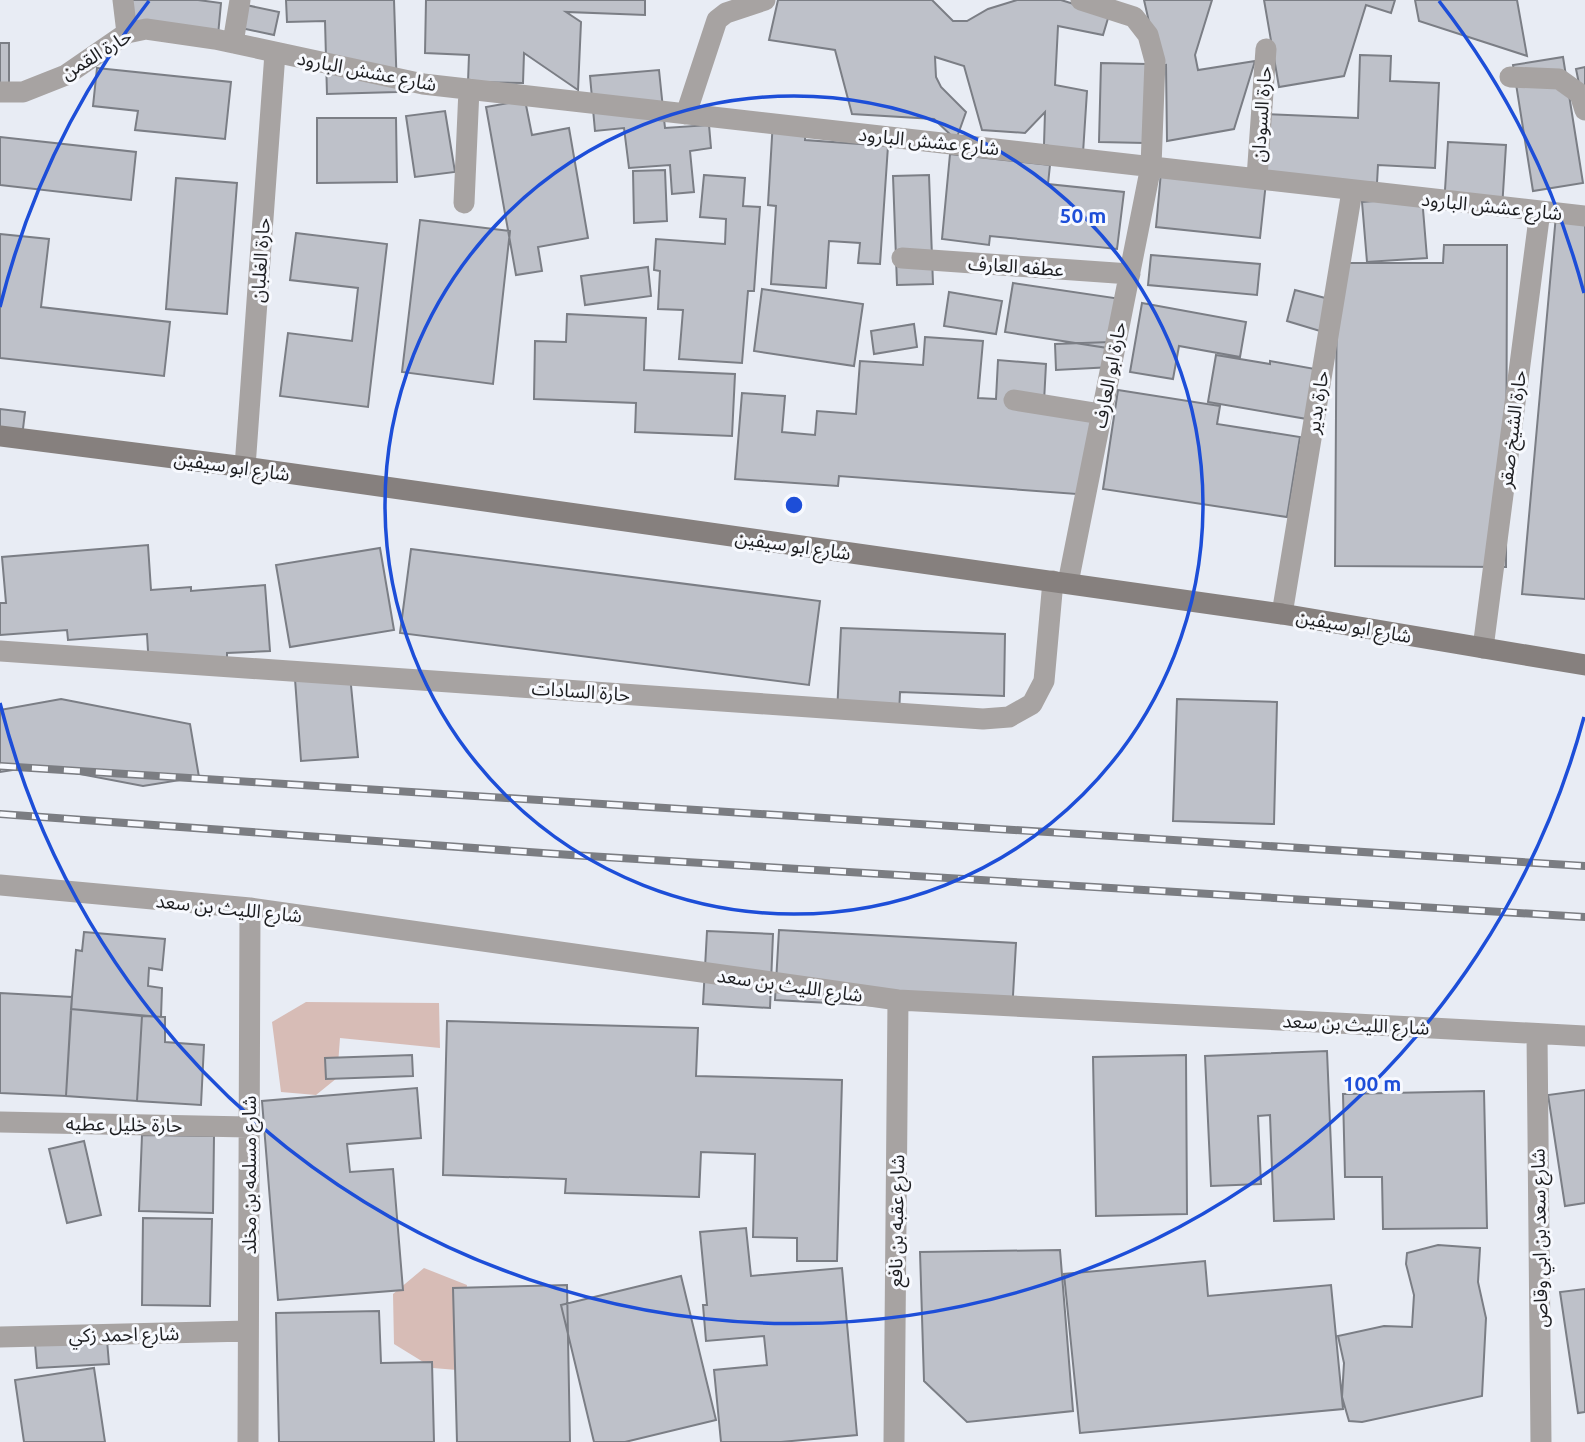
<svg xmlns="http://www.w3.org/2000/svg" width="1585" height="1442" font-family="Ubuntu,'Noto Sans Arabic',sans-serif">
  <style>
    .green { fill: #d7bcb6 }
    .building { fill: #bec1c9; stroke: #7b7e85; stroke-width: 2 }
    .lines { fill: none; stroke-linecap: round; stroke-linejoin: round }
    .street { stroke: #a7a3a2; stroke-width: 21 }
    .secondary { stroke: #86807e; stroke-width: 21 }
    .rail-casing { stroke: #7b7d82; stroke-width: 8 }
    .rail { stroke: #f7f9fe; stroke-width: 5; stroke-dasharray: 16; stroke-linecap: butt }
    .ring { fill: none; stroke: #1d4ed8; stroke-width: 3.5 }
    .labels { text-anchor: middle; stroke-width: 6; stroke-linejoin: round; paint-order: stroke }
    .street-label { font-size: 19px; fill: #1d1e21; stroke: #f7f9fe }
    .centre { fill: #1d4ed8; stroke: #f7f9fe; stroke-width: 3.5 }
    .ring-label { font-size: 21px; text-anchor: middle; font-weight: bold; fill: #1d4ed8; stroke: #f7f9fe; stroke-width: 6; stroke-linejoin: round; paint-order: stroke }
  </style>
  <rect width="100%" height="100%" fill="#e8ecf4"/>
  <path class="green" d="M306 1002 439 1003 440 1048 340 1038 337 1078 316 1095 281 1092 272 1022Z
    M424 1268 467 1285 457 1370 433 1368 394 1344 393 1294Z"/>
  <path class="building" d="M125 0H198L221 3 217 46 121 35Z
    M286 0H394L397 92 327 94 325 21 287 22Z
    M426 0H645V15L566 12 581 22 578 90 524 53 523 83 468 82 469 55 425 53Z
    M778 0H932L953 21H967L988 9 1017 0H1061L1109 15 1103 35 1058 26 1055 85 1087 91 1083 153 1044 145 1045 112 1025 133 982 130 964 66 935 57 936 77 941 87 966 112 956 140 934 119 852 114 835 50 769 40Z
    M1144 0H1212L1195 55 1198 70 1255 61 1234 129 1167 141 1166 65 1159 66Z
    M1264 0H1395L1391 13 1366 5 1344 76 1279 87Z
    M1415 0H1517L1527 56 1419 21Z
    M246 5 279 12 274 35 241 28Z
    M0 43H9V96L0 97Z
    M1360 55 1391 56 1390 81 1439 83 1435 168 1378 165 1377 183 1259 177 1262 114 1358 118Z
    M1563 57 1583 183 1533 191 1513 65Z
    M1101 63 1147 64 1145 143 1099 142Z
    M1585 67V113L1576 69Z
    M97 68 231 82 225 139 135 130 138 111 93 106Z
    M659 70 665 128 709 125 711 148 690 151 694 192 672 194 670 165 629 168 624 128 595 131 590 76Z
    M525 100 532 135 569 128 588 238 538 247 542 271 516 275 486 107Z
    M445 111 455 172 415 177 406 116Z
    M317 118H396L397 182 317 183Z
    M773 120 806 122 805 140 888 146 880 264 858 263 860 243 829 241 826 288 771 284 776 206 768 205Z
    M0 137 136 152 131 200 0 185Z
    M1448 142 1506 145 1502 209 1444 206Z
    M950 154 1050 165 1048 184 1124 192 1117 249 990 236 989 245 942 239Z
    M665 170 667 221 634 223 633 171Z
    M1161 172 1266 182 1260 238 1156 227Z
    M704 175 745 178 743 206 760 207 754 291H748L742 363 679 359 683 310 658 309 660 271 654 270 656 239 725 244 726 219 700 217Z
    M929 175 933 284 897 285 893 176Z
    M176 178 237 183 227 314 166 309Z
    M1422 197 1427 258 1367 262 1362 202Z
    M1556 215 1585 217V599L1522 594Z
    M420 220 510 231 493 384 402 372Z
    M296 233 387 244 368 407 280 396 288 333 352 341 358 288 290 280Z
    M0 234 49 239 41 307 170 322 164 376 0 358Z
    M1444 245H1507L1506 567 1335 566 1337 263H1443Z
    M1151 255 1260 264 1257 295 1148 285Z
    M648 267 651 296 585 305 581 276Z
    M1013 283 1121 299 1114 349 1005 332Z
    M762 289 863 304 854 366 754 351Z
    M1295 290 1329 299 1320 331 1287 321Z
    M949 292 1002 301 996 334 944 326Z
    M1142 303 1246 322 1240 357 1179 346 1173 379 1130 372Z
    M567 314 646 318 644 370 735 374 732 436 635 432 636 403 534 399 535 341 566 342Z
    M914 324 917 347 874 354 871 331Z
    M925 337 983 341 978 398 996 399 998 360 1046 364 1044 402 1097 406 1090 495 839 476 838 486 735 479 742 393 785 396 782 432 815 435 817 411 856 414 860 361 923 365Z
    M1110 342 1112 367 1056 370 1055 344Z
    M1216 355 1270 364V361L1315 369 1307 419 1208 402Z
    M1118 390 1220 406 1217 424 1300 437 1287 517 1103 489Z
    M0 409 25 412 22 437 0 434Z
    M148 545 151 590 191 587V591L265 585 270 651 227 653V662L149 668 147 634 68 640 67 630 0 635V603H6L2 557Z
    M380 548 394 630 290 647 276 565Z
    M411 549 820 601 809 685 400 633Z
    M841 628 1005 634 1004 696 900 692 899 716 837 714Z
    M350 675 358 757 301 761 295 679Z
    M61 699 190 724 199 777 143 786 38 766 0 772V710Z
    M1177 699 1277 702 1274 824 1173 821Z
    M779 930 1016 943 1012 1013 775 1000Z
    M707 931 773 934 770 1008 703 1004Z
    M84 932 165 939 162 970 149 968 148 986 162 988 161 1017 71 1009 76 950 82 951Z
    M0 993 72 997 66 1096 0 1093Z
    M71 1009 142 1016 137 1101 66 1096Z
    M142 1016 165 1017V1042L204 1045 201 1105 137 1101Z
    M447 1021 698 1028 696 1076 842 1080 837 1261H797V1238L753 1237 755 1154 701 1152 699 1197 565 1193 566 1179 443 1175Z
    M1327 1051 1334 1219 1274 1221 1270 1115 1258 1116 1261 1184 1211 1186 1205 1056Z
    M412 1055 413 1076 326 1079 325 1058Z
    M1186 1055 1187 1214 1096 1216 1093 1057Z
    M417 1088 421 1138 347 1144 350 1172 393 1169 403 1290 278 1300 262 1101Z
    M1585 1090V1203L1565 1206 1548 1095Z
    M1484 1091 1487 1228 1383 1229 1382 1177H1345L1343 1094Z
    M142 1135 214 1136 213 1213 139 1211Z
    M84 1141 101 1215 67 1223 49 1149Z
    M143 1218 212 1219 210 1306 142 1305Z
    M746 1228 751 1276 842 1268 857 1435 781 1442H721L714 1370 767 1365 764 1336 706 1341 703 1305H707L700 1232Z
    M1438 1245 1480 1248 1478 1282 1486 1318 1482 1396 1362 1422 1349 1421 1342 1397 1344 1363 1338 1336 1384 1326 1412 1327 1414 1295 1406 1264 1407 1253Z
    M1060 1250 1073 1411 967 1422 924 1381 920 1252Z
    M1205 1261 1208 1296 1331 1285 1343 1409 1080 1433 1064 1274Z
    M681 1276 716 1420 625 1442H594L561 1305Z
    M567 1285 570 1442H457L453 1288Z
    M1585 1289V1412L1578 1413 1560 1292Z
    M379 1311 381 1363 432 1362 434 1442H279L276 1313Z
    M107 1340 109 1364 37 1368 35 1344Z
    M94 1368 105 1442H24L15 1380Z"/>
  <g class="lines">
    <path class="street" d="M123 0 127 33
      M233 43 240 0
      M1510 77 1559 79 1580 94 1585 110
      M0 92H23L66 75 127 33 146 29 215 39 423 84 1585 216
      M686 114 717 20 726 13 765 0
      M1257 178 1266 49
      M464 203 469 89
      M902 258 1130 274
      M1014 400 1101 414
      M245 467 275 53
      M1068 583 1151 166 1155 61 1148 35 1134 17 1081 0
      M1282 614 1352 191
      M1483 648 1540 211
      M0 651 983 719 1009 717 1032 704 1044 681 1053 581
      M0 885 250 908 898 1000 1585 1036
      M1537 1034 1541 1442
      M0 1122 248 1127
      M0 1337 248 1331
      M248 1442 250 908
      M894 1442 898 1000"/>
    <path class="secondary" d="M0 436 245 467 1282 614 1585 665"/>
    <g class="rail-casing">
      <path id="rail" d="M0 766 1585 866
        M0 814 571 855 1585 917"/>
    </g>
    <use href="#rail" class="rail"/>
  </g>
  <g class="ring">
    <circle cx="794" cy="505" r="409"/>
    <path d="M1584 717A818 818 0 0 1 0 703M0 307A818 818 0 0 1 149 1M1439 1A818 818 0 0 1 1584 293"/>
  </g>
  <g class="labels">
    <g class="street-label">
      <text transform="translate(96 54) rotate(-31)" y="7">حارة القمن</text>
      <text transform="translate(367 71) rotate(11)" y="7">شارع عشش البارود</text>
      <text transform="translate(1261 114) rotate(-86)" y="7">حارة السودان</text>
      <text transform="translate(929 141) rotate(6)" y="7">شارع عشش البارود</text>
      <text transform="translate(1492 206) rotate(6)" y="7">شارع عشش البارود</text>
      <text transform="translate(260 260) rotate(-86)" y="7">حارة الغلبان</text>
      <text transform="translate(1016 266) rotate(4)" y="7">عطفه العارف</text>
      <text transform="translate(1109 375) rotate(-79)" y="7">حارة ابو العارف</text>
      <text transform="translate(1317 402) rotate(-81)" y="7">حارة بدير</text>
      <text transform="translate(1512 429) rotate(-83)" y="7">حارة الشيخ صقر</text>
      <text transform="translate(232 466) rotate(8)" y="7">شارع ابو سيفين</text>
      <text transform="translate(793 545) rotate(8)" y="7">شارع ابو سيفين</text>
      <text transform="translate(1354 626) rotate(10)" y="7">شارع ابو سيفين</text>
      <text transform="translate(581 691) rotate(4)" y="7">حارة السادات</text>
      <text transform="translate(229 908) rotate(6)" y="7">شارع الليث بن سعد</text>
      <text transform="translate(790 985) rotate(8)" y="7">شارع الليث بن سعد</text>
      <text transform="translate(1356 1024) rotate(3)" y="7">شارع الليث بن سعد</text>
      <text transform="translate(124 1124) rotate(1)" y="7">حارة خليل عطيه</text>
      <text transform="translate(249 1175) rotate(-90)" y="7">شارع مسلمه بن مخلد</text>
      <text transform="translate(896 1221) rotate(-89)" y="7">شارع عقبه بن نافع</text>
      <text transform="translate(1539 1238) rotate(-91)" y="7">شارع سعد بن ابي وقاص</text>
      <text transform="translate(124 1334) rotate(-1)" y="7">شارع احمد زكي</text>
    </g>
  </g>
  <circle cx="794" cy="505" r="10" class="centre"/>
  <g class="ring-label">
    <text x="1083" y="223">50 m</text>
    <text x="1372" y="1091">100 m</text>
  </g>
</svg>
